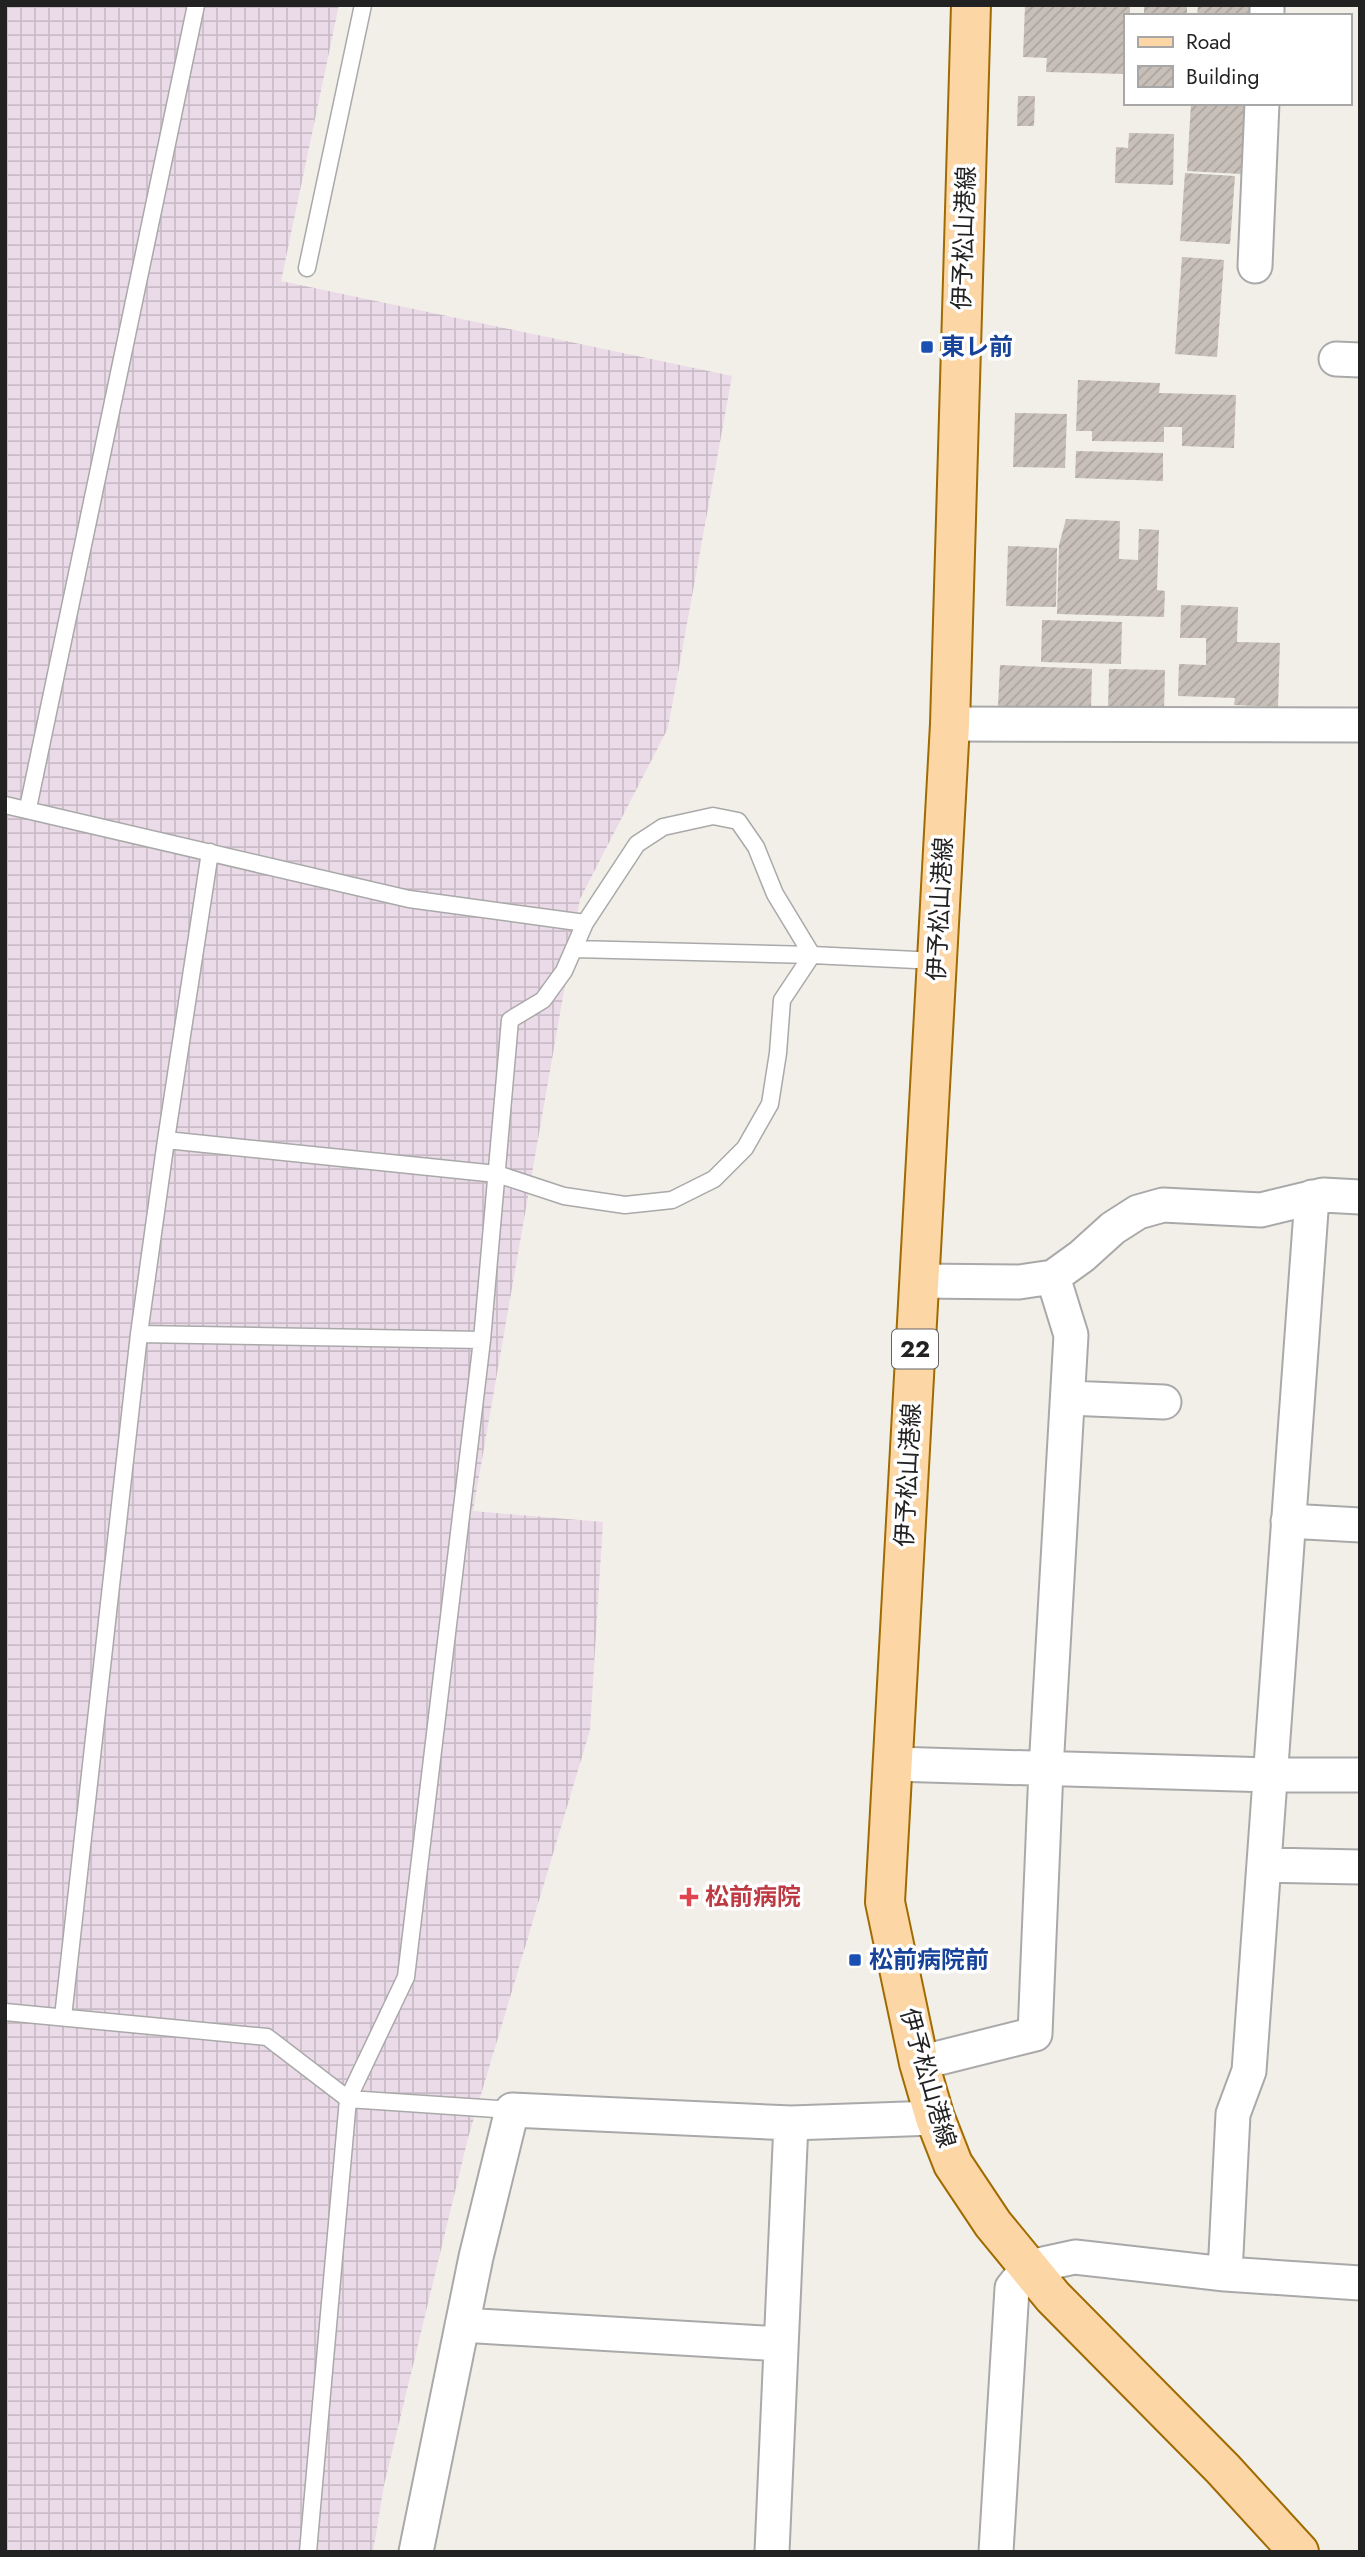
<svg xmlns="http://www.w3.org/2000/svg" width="1365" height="2557" font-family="Jost,'Noto Sans JP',sans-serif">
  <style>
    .industrial { fill: url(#industrial-grid) }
    .building { fill: url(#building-hatch) }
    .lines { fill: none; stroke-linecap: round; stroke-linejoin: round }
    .lane-casing { stroke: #a9a9a9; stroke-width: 19 }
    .street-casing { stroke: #a9a9a9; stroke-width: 37 }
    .primary-casing { stroke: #a06b00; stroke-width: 42 }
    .lane { stroke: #fff; stroke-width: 16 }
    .street { stroke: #fff; stroke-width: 33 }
    .primary { stroke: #fcd6a4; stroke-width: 38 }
    .transit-dot { fill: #1a4fb4; stroke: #fff; stroke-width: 2.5 }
    .health-dot { fill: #e0444e; stroke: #fff; stroke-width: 2.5 }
    .labels { text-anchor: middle; stroke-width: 7; stroke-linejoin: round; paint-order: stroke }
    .shield { fill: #fff; stroke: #646464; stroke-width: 2 }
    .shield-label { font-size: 23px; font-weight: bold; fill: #222 }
    .street-label { font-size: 24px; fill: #222; stroke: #fff }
    .transit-label { font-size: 24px; font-weight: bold; fill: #164399; stroke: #fff; text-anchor: start }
    .health-label { font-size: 24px; font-weight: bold; fill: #be3a42; stroke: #fff; text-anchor: start }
  </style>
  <defs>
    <pattern id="industrial-grid" width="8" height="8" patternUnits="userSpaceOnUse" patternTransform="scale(1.75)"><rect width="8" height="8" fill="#ebdbe8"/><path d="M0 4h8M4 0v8" fill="none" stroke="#c9bcc7"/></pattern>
    <pattern id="building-hatch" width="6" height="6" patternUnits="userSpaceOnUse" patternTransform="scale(1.75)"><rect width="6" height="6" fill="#c7bfb8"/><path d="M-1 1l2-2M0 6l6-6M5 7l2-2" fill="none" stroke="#aba49e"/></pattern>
  </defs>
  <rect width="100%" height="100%" fill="#f2efe9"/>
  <path class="industrial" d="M5 5H339L281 281 732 376 668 728 580 899 473 1511 603 1522 590 1730 468 2138 384 2485 373 2552H5Z"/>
  <path class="building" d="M1025 5H1130V16H1125V74L1046 72 1047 58 1023 57Z
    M1144 5H1187V16H1144Z
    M1198 5H1253L1252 16H1197Z
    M1018 96H1035L1034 126H1017Z
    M1191 103H1246L1241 174 1187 171Z
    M1129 133 1174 134 1173 185 1115 183 1116 147 1128 148Z
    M1185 173 1235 176 1230 244 1180 241Z
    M1182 257 1224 260 1217 357 1175 354Z
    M1078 380 1160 383 1159 393 1236 395 1234 448 1182 446V427H1164V442L1092 441V431H1076Z
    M1015 413 1067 414 1065 468 1013 467Z
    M1076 451 1163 453V481L1075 478Z
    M1066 519 1120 521 1119 559 1138 560 1139 529 1159 530 1157 590 1165 591 1164 617 1057 614 1059 545Z
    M1008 546 1057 548 1056 607 1006 606Z
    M1181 605 1238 607 1237 642 1280 643 1278 707 1234 705 1235 698 1178 696 1179 664 1206 665V638H1180Z
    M1042 620 1122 622 1121 664 1041 662Z
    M1000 665 1092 669 1091 709 998 706Z
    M1109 669 1165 670 1164 711 1108 709Z"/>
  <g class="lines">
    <g class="lane-casing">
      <path id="lane" d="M307 268 363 5
        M5 805 409 899 585 923 564 971 543 1000 510 1020 482 1340 406 1977 348 2099 308 2552
        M28 808 196 5
        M574 949 812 955 775 894 756 847 738 821 713 816 663 827 637 844 585 923
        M166 1140 497 1174 564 1196 625 1205 672 1200 714 1179 745 1148 770 1104 778 1053 782 1000 812 955 937 961
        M139 1334 166 1140 210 852
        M5 2012 267 2037 348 2099 512 2110
        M63 2017 139 1334 482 1340"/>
    </g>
    <g class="street-casing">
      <path id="street" d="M1267 16V5
        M1255 266 1262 103
        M1336 359 1360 360
        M950 724 1360 725
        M918 1281 1019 1282 1053 1277 1082 1256 1113 1228 1138 1212 1163 1205 1261 1210 1323 1195 1360 1197
        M1068 1398 1164 1402
        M1288 1521 1360 1525
        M893 1764 1271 1775H1360
        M1264 1865 1360 1867
        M919 2063 1035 2034 1046 1769 1071 1335 1053 1277
        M1225 2274 1233 2114 1249 2071 1312 1197
        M462 2325 781 2344
        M416 2552 476 2257 512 2110 791 2123 935 2118
        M772 2552 791 2123
        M996 2552 1012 2288 1029 2267 1075 2257 1225 2274 1360 2283"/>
    </g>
    <g class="primary-casing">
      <path id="primary" d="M971 5 950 724 885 1902 919 2063 935 2118 953 2164 993 2224 1053 2297 1223 2469 1299 2552"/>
    </g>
    <use href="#lane" class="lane"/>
    <use href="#street" class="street"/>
    <use href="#primary" class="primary"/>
  </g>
  <g class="transit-dot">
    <rect x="920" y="340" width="14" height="14" rx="3.5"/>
    <rect x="848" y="1953" width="14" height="14" rx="3.5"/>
  </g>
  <path class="health-dot" d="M685.5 1886.5h7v7h7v7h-7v7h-7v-7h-7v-7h7z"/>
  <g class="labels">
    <rect class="shield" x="892" y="1329.5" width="46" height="39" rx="5"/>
    <g class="shield-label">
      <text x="915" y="1357">22</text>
    </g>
    <g class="street-label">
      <text transform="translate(964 238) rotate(-88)" y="8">伊予松山港線</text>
      <text transform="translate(940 909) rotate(-87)" y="8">伊予松山港線</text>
      <text transform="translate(908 1475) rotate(-87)" y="8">伊予松山港線</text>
      <text transform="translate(928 2078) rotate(74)" y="8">伊予松山港線</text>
    </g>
    <g class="transit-label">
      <text x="941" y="355">東レ前</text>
      <text x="869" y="1968">松前病院前</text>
    </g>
    <g class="health-label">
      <text x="705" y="1905">松前病院</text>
    </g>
  </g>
  <rect width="1365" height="2557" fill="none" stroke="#222222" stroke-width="14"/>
  <rect x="1124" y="14" width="228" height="91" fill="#ffffff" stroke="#a7a7a7" stroke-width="2"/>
  <rect x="1138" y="37" width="35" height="10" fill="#fcd6a4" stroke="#a7a7a7" stroke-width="2"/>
  <text x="1186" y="49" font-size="21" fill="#222222">Road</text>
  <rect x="1138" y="66" width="35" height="21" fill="url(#building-hatch)" stroke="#a7a7a7" stroke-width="2"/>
  <text x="1186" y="84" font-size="21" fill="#222222">Building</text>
</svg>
